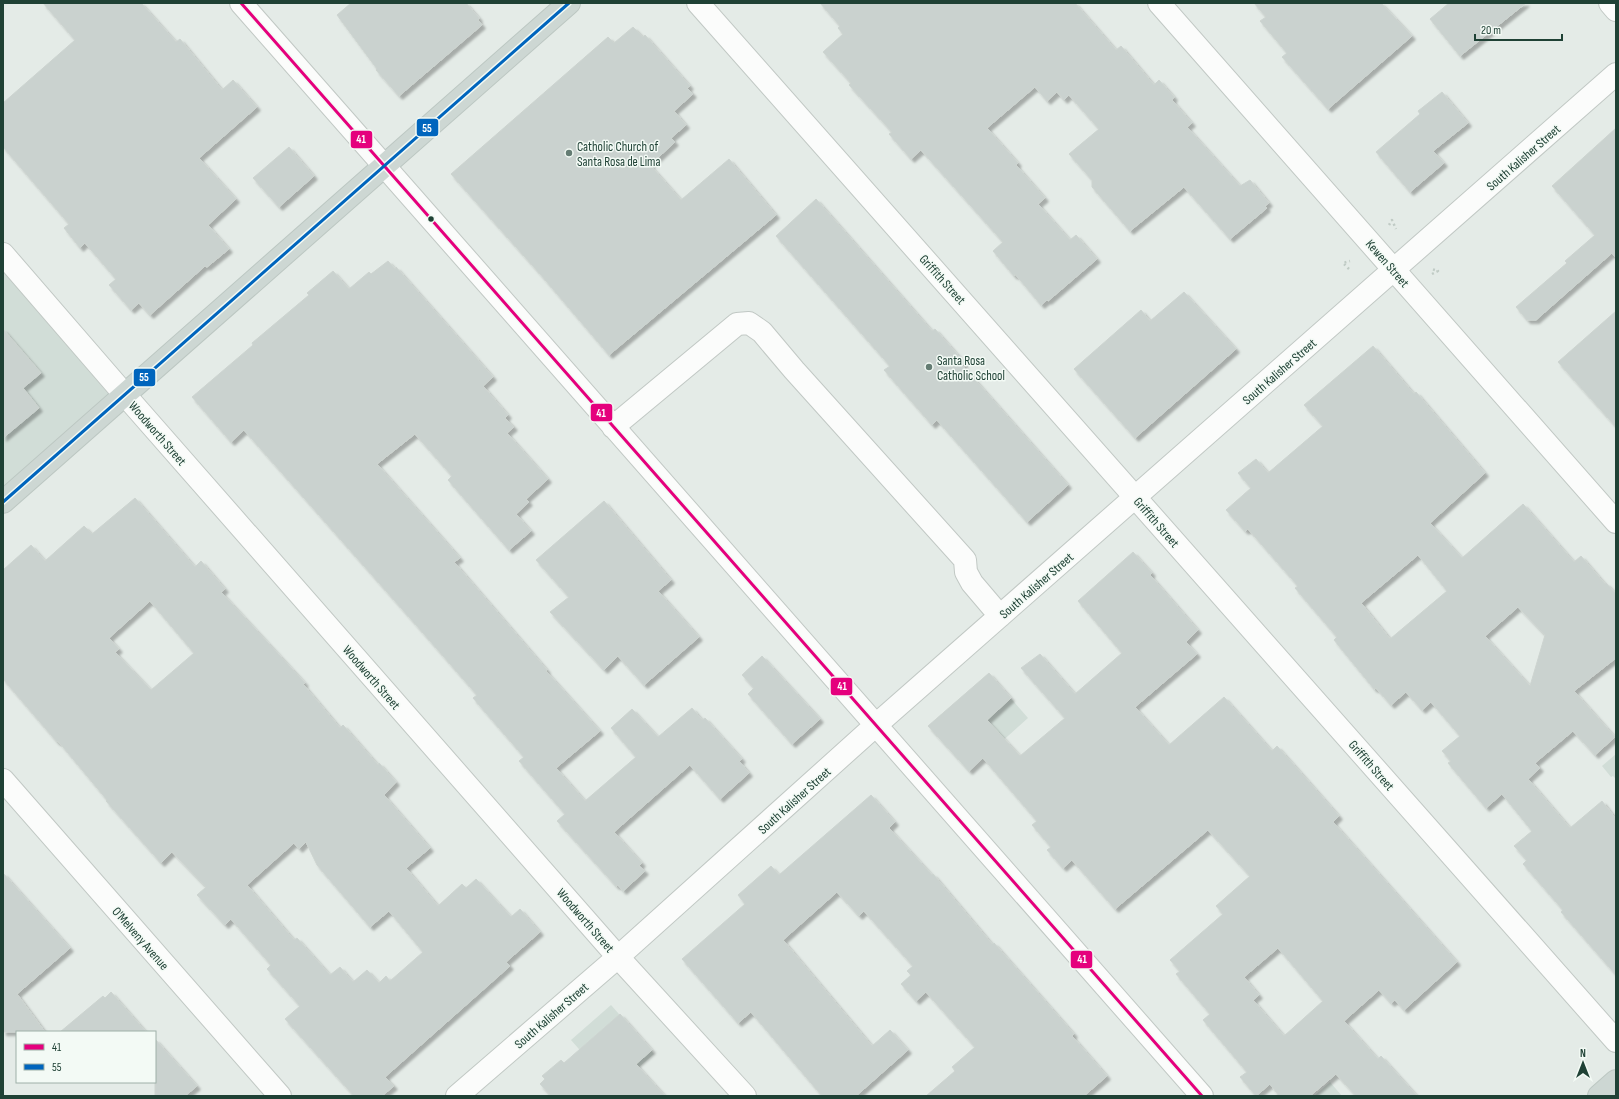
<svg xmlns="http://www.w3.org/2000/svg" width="1619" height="1099" font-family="'Sofia Sans Condensed',sans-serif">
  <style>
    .built { fill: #d1ddd7 }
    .building { fill: #cad2cf; stroke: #cdd4d0; fill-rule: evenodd; filter: url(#shadow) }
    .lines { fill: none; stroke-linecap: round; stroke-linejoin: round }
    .minor-casing { stroke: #c1c8c4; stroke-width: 24 }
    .major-casing { stroke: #bcc7c2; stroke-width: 24 }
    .path { stroke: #c0cbc5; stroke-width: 2.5; stroke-dasharray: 2 3; stroke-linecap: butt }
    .minor { stroke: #fbfcfb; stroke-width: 22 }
    .major { stroke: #cdd7d3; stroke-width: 22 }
    .bus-1-casing { stroke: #f3faf5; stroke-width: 6 }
    .bus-2-casing { stroke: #f3faf5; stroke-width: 6 }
    .bus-1 { stroke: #e5007d; stroke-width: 3 }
    .bus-2 { stroke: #0065bd; stroke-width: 3 }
    .poi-dot { fill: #647c73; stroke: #f3faf5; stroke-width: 1.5 }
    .bus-dot { fill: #1f4135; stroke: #f3faf5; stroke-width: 1.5 }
    .labels { text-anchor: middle; stroke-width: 3; stroke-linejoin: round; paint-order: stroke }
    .poi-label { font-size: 13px; fill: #1f4135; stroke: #f3faf5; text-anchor: start }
    .street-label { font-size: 13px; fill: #1f4135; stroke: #f3faf5 }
    .line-badge { stroke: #f3faf5; stroke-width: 1.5 }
    .badge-label { font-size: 11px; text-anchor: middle; font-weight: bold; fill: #fff }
  </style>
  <defs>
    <filter id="shadow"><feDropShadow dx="3.5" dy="3.5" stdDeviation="1" flood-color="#0004"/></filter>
  </defs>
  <rect width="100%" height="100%" fill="#e4ebe7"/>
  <path class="built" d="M3 263 125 395 3 501Z
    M989 673 1028 718 969 771 928 726Z
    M1616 754V779L1613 776 1611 777 1602 766Z
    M611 1005 654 1054 614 1089 571 1040Z
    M1330 1082 1342 1096H1314Z"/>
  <path class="building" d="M43 3H141L176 42 180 39 222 90 233 80 257 107 199 158 236 199 208 225 229 249 207 267 205 266 150 315 139 303 131 310 109 285 116 279 85 243 80 248 64 228 69 224 3 147V103L75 40Z
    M351 3H466L479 18 478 20 482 25 399 96 376 70 377 69 337 15Z
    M820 3H1075L1116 50 1121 46 1154 85 1159 80 1174 97 1172 100 1192 123 1187 127 1240 186 1250 180 1269 203 1265 206 1267 208 1230 239 1184 187 1130 231 1092 187V180L1069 154 1099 129 1069 95 1064 100 1057 92 1047 101 1035 87 987 128 1018 163 1016 165 1045 198 1038 204 1070 240 1076 235 1097 259 1048 301 1047 300 1041 305 1015 274 1014 276 993 251 1003 242 921 150 911 159 889 134 892 132 849 85 851 83 823 52 843 34 838 28 840 26Z
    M1254 3H1381L1412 36 1328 109 1282 57 1287 53 1260 21 1266 17Z
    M1449 3H1526L1460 56 1430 19Z
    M633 27 643 37 645 35 690 86 687 88 693 94 674 111 686 125 671 138 675 142 650 165 681 200 729 159 776 215 609 355 540 274 451 174 608 37 614 43Z
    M1442 92 1468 123 1433 151 1444 163 1410 192 1376 152 1420 114 1418 111Z
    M1616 128V258L1612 253 1536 320H1527L1516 307 1567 263 1565 261 1595 235 1552 186Z
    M289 147 314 176 279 207 253 178Z
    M816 199 932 331 935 329 965 363 962 365 1068 485 1027 522 937 420 932 425 884 370 890 366 776 236Z
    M388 261 395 269 396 267 493 377 483 386 508 415 505 418 514 427 507 433 548 479 526 499 529 502 516 514 531 531 509 550 448 480 452 476 415 434 377 464 460 558 454 562 547 670 546 671 600 731 556 768 585 801 636 757 611 728 632 709 658 737 692 708 702 720 705 718 742 759 739 761 749 773 720 799 690 765 614 832 642 863 639 866 645 871 623 891 618 885 616 886 557 821 565 814 519 761 524 757 473 698 477 695 416 625 244 430 231 442 192 397 253 345 252 343 309 295 307 293 333 271 349 289 369 272 371 274Z
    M1184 292 1236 349 1135 438 1074 369 1141 310 1150 321Z
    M1616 311V427L1558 362Z
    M3 329 41 373 23 388 39 408 3 438Z
    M1373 346 1414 394 1416 392 1485 473 1430 523 1462 558 1523 504 1574 562 1581 556 1605 584 1606 583 1616 594V658L1574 691 1615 737 1595 755 1573 731 1535 763 1540 768 1528 779 1570 828 1602 801 1616 819V975L1561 912 1563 910 1523 864 1527 860 1514 846 1532 831 1502 794 1486 808 1448 763 1451 761 1442 751 1460 736 1431 702 1422 710 1406 692 1391 705 1376 688 1374 689 1334 640 1337 637 1295 588 1298 586 1248 529 1245 531 1226 510 1251 488 1238 473 1256 459 1268 473 1323 426 1304 405ZM1418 555 1447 591 1390 639 1361 603ZM1518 607 1545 635 1530 686 1485 636Z
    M135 498 195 567 201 561 225 589 221 592 305 683 303 684 340 728 343 725 378 765 379 763 396 782 384 795 430 848 406 868 438 906 462 884 466 888 476 879 511 917 520 909 540 932 506 962 510 966 385 1077 394 1086 382 1096H354L285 1019 300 1006 267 969 271 965 231 919 225 925 197 895 206 887 172 852 161 863 106 801 107 800 58 741 57 742 3 679V570L31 545 45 561 84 526 92 534ZM150 601 194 653 151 690 115 652 119 649 109 638ZM306 842 317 865 370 927 389 911 423 952 390 981 386 976 379 983 367 970 353 982 340 967 330 975 297 938 294 940 247 885 294 843 299 849Z
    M604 501 671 580 658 591 699 637 644 685 618 656 604 670 550 612 569 597 536 560Z
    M1133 552 1152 573 1150 575 1198 630 1186 642 1197 654 1135 707 1169 745 1224 697 1272 751 1277 746 1294 765 1339 816 1333 822 1457 962 1404 1010 1395 1000 1391 1003 1379 990 1344 1021 1378 1059 1381 1056 1417 1096H1356L1336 1074 1310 1096H1279L1270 1084 1256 1096 1240 1077 1247 1072 1203 1020 1210 1014 1176 974 1180 971 1170 960 1223 914 1216 906 1250 876 1208 830 1115 909 1072 860 1063 868 1047 850 1051 847 1032 825 1037 821 983 758 969 771 928 726 989 673 1011 698 987 720 1020 756 1065 718 1021 668 1040 654 1075 694 1122 653 1078 601ZM1278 948 1323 1001 1284 1036 1253 1000 1259 995 1244 977Z
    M762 656 820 719 792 744 748 694 754 688 742 675Z
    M871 795 895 822 889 828 932 875 933 874 992 944 994 943 1074 1034 1072 1036 1107 1076 1084 1096H926L955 1071 952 1067 975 1047 926 992 916 1001 901 984 911 975 907 971 913 966 864 911 859 916 837 892 783 940 872 1046 890 1030 908 1050 856 1096H822L751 1012 738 1023 682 959 745 904 738 895 771 866 779 875Z
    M3 873 70 948 17 994 45 1032H3Z
    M111 992 146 1032H60L103 996 105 998Z
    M620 1014 652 1050 636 1064 665 1096H551L540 1084 545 1079 542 1076 561 1060 564 1063Z
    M155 1039 197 1086 185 1096H155Z"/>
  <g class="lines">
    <g class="minor-casing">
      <path id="minor" d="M241 3 1202 1096
        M698 3 1616 1041
        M1159 3 1616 522
        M1610 3 1616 10
        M3 254 125 395 618 957 745 1096
        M613 427 737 324 749 323 762 332 794 370 965 560 966 572 972 583 1000 616
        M3 780 280 1096
        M457 1096 618 957 876 725 1616 74"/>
    </g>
    <g class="major-casing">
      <path id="major" d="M3 502 569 3
        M1599 1096 1616 1081"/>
    </g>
    <path class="path" d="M1389 225 1392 220 1396 229
      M1349 269 1343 263 1350 261
      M1432 274 1438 271 1432 269"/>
    <use href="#minor" class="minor"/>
    <use href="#major" class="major"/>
    <g class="bus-1-casing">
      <path id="bus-1" d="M241 3 1202 1096"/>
    </g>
    <g class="bus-2-casing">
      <path id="bus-2" d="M3 502 569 3"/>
    </g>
    <use href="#bus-1" class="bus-1"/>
    <use href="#bus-2" class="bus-2"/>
  </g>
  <g class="poi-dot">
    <circle cx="569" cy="153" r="4"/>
    <circle cx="929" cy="367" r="4"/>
  </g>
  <circle class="bus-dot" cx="431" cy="219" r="3.5"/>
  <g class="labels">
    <g class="poi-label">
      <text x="577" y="151">Catholic Church of<tspan x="577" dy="15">Santa Rosa de Lima</tspan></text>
      <text x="937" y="365">Santa Rosa<tspan x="937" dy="15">Catholic School</tspan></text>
    </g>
    <g class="street-label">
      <text transform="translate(1523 157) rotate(-41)" y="5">South Kalisher Street</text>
      <text transform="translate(1388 263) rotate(49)" y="5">Kewen Street</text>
      <text transform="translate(943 279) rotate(48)" y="5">Griffith Street</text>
      <text transform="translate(1279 371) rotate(-41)" y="5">South Kalisher Street</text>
      <text transform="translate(158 433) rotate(49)" y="5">Woodworth Street</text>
      <text transform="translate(1157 522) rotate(49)" y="5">Griffith Street</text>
      <text transform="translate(1036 585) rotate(-41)" y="5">South Kalisher Street</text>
      <text transform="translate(372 677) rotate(49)" y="5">Woodworth Street</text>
      <text transform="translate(1372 765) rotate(49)" y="5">Griffith Street</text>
      <text transform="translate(794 800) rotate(-42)" y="5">South Kalisher Street</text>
      <text transform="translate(586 920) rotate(49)" y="5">Woodworth Street</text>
      <text transform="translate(141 938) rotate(49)" y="5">O'Melveny Avenue</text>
      <text transform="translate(551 1015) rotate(-41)" y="5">South Kalisher Street</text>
    </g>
  </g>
  <g class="line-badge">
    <rect x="416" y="118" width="23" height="19" rx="4" fill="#0065bd"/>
    <rect x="350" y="130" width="23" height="19" rx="4" fill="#e5007d"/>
    <rect x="133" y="368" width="23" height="19" rx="4" fill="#0065bd"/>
    <rect x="590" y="403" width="23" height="19" rx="4" fill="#e5007d"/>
    <rect x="830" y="677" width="23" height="19" rx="4" fill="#e5007d"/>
    <rect x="1070" y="950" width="23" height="19" rx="4" fill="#e5007d"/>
  </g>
  <g class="badge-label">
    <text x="427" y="132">55</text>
    <text x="361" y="143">41</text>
    <text x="144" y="381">55</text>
    <text x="601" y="417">41</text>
    <text x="842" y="690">41</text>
    <text x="1082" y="963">41</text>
  </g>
  <rect width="1619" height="1099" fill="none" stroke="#1f4135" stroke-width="8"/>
  <rect x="16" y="1031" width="140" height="52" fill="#f3faf5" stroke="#9eb0a8"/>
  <rect x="24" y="1044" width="20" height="6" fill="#e5007d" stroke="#9eb0a8"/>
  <text x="52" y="1051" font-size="12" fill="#1f4135">41</text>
  <rect x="24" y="1064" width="20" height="6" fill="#0065bd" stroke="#9eb0a8"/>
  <text x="52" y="1071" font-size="12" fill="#1f4135">55</text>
  <g transform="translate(1583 1063)" stroke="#f3faf5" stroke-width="3" paint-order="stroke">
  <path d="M0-3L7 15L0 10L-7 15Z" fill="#1f4135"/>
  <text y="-6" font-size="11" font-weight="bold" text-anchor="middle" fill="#1f4135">N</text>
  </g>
  <path d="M1475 34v6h87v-6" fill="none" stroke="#1f4135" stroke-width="2"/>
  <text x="1481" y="34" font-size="12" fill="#1f4135" stroke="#f3faf5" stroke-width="3" paint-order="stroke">20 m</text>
</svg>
